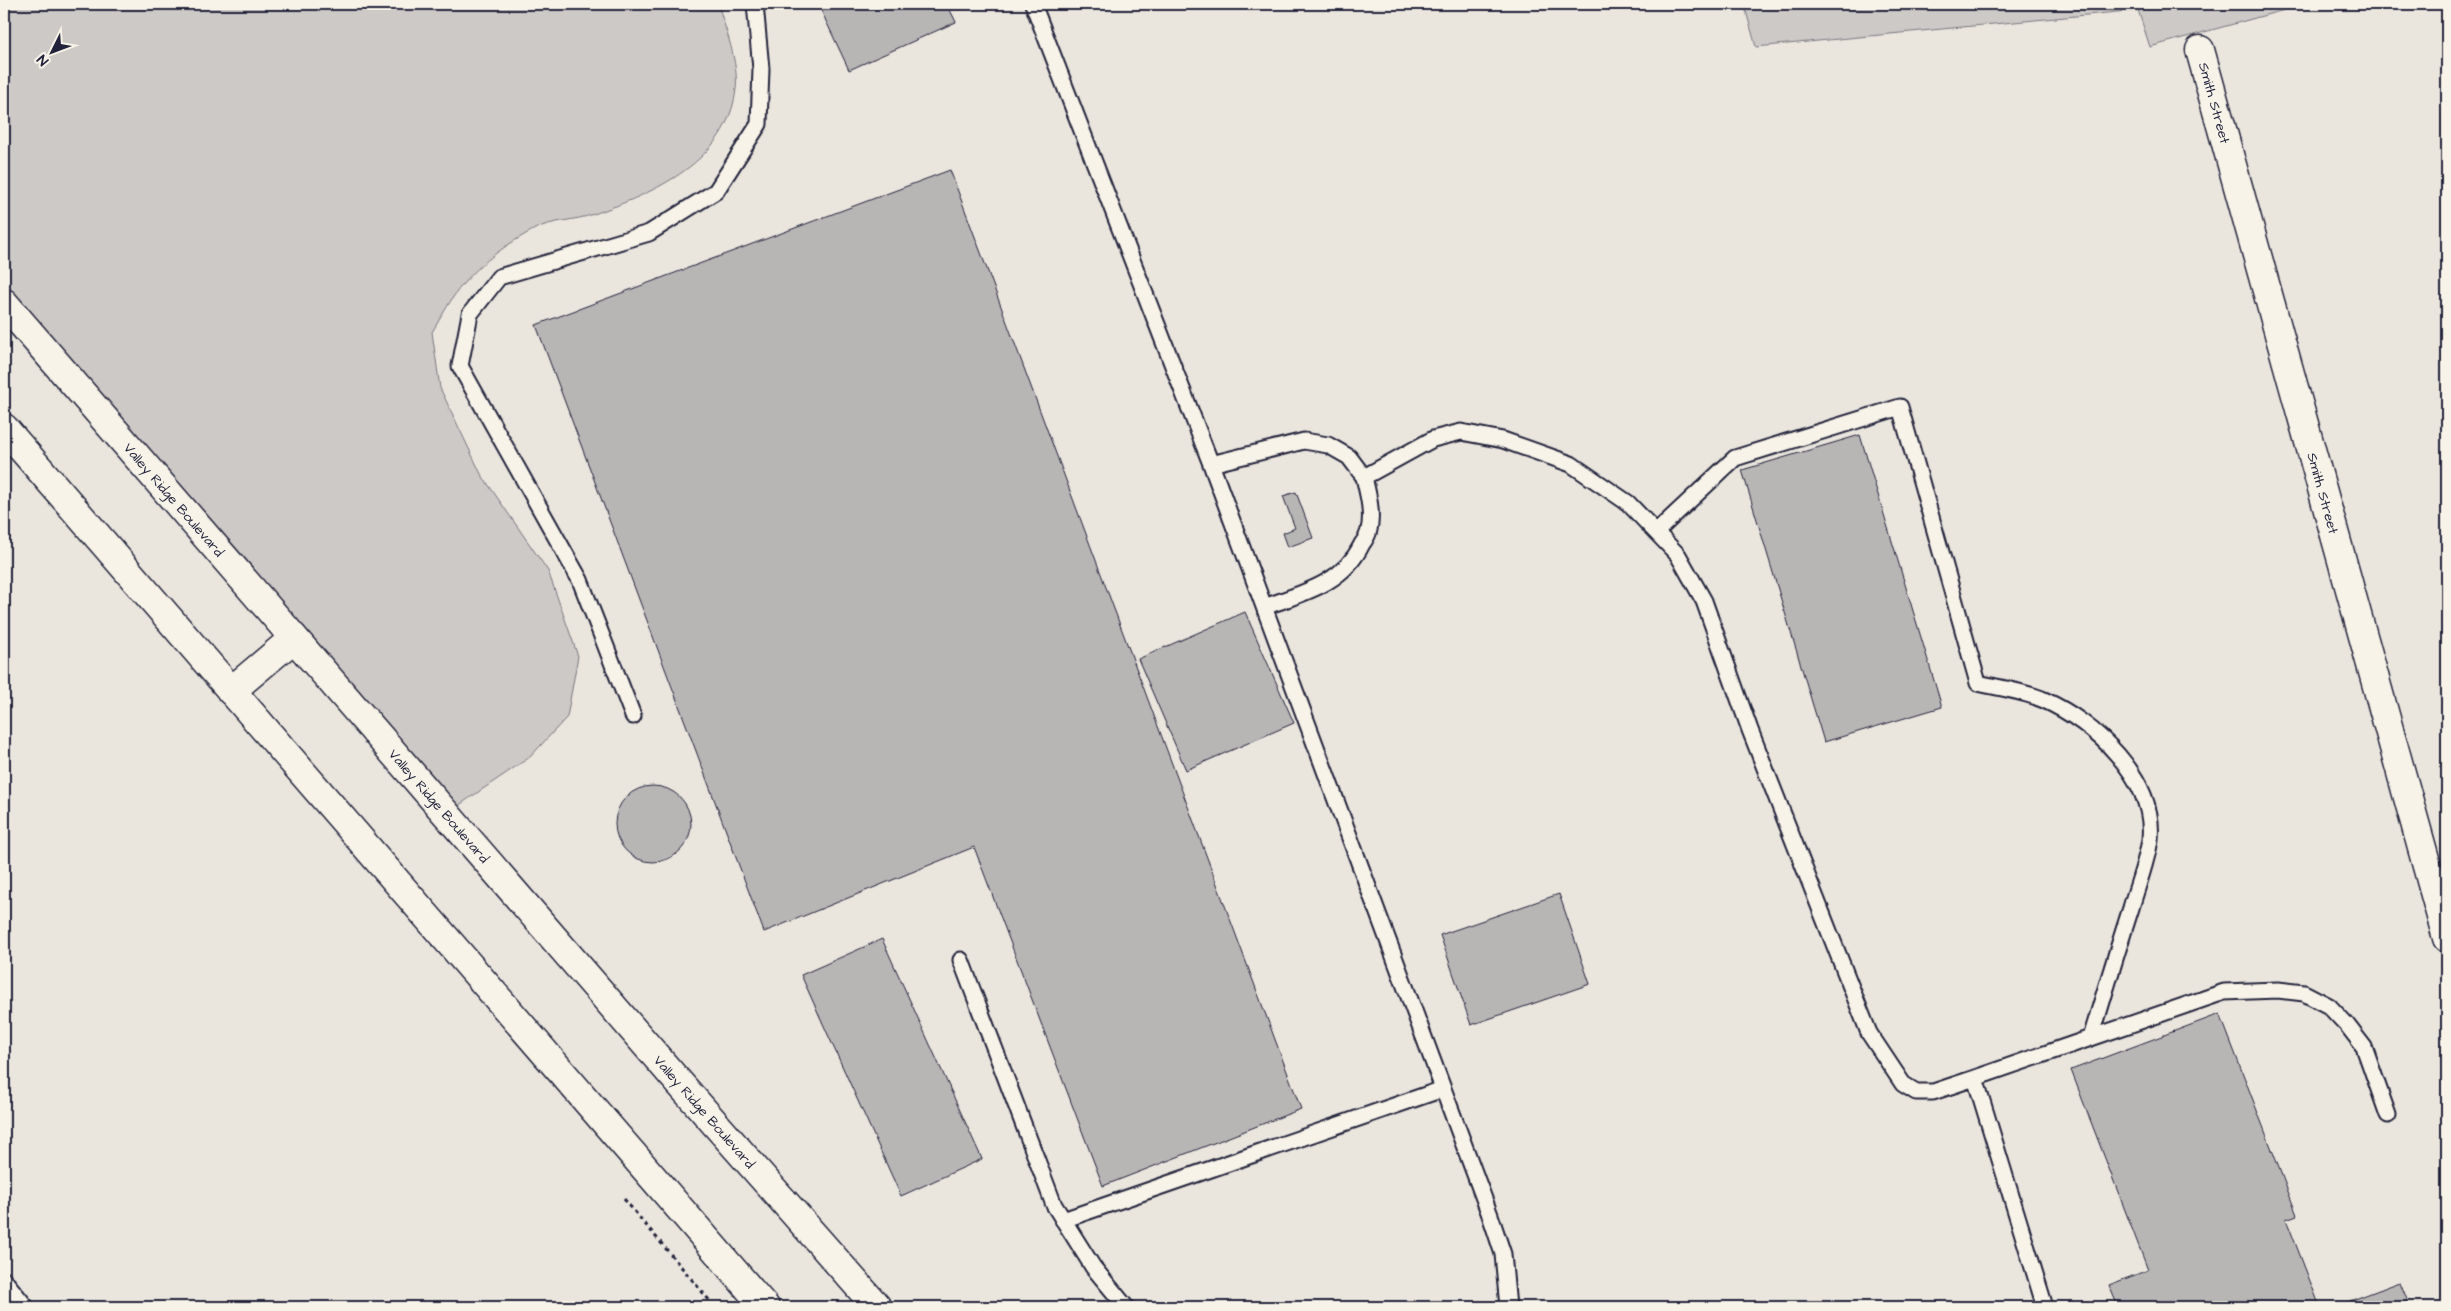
<svg xmlns="http://www.w3.org/2000/svg" width="2451" height="1311" font-family="'Architects Daughter',sans-serif">
  <style>
    .green { fill: #cdc9c6; stroke: #787680 }
    .building { fill: #b8b6b5; stroke: #22223b }
    .lines { fill: none; stroke-linecap: round; stroke-linejoin: round }
    .lane-casing { stroke: #22223b; stroke-width: 19 }
    .street-casing { stroke: #22223b; stroke-width: 31 }
    .secondary-casing { stroke: #22223b; stroke-width: 31 }
    .path { stroke: #22223b; stroke-width: 3; stroke-dasharray: 4 4; stroke-linecap: butt }
    .lane { stroke: #f7f3e8; stroke-width: 15 }
    .street { stroke: #f7f3e8; stroke-width: 28 }
    .secondary { stroke: #f7f3e8; stroke-width: 28 }
    .labels { text-anchor: middle; stroke-width: 4; stroke-linejoin: round; paint-order: stroke }
    .street-label { font-size: 14px; fill: #22223b; stroke: #f7f3e8 }
  </style>
  <rect width="100%" height="100%" fill="#eae6de"/>
  <filter id="ink" filterUnits="userSpaceOnUse"><feTurbulence type="fractalNoise" baseFrequency=".02" numOctaves="2"/><feDisplacementMap in="SourceGraphic" scale="10" xChannelSelector="R" yChannelSelector="G"/><feConvolveMatrix kernelMatrix="1 2 1 2 8 2 1 2 1" color-interpolation-filters="sRGB"/></filter>
  <g filter="url(#ink)">
    <path class="green" d="M4 4H718C725 28 739 63 736 89 728 161 654 193 594 214 575 221 552 220 535 229 508 243 483 261 463 284 451 298 442 316 432 332L440 388 481 474 548 571 578 656 567 717 530 757 446 814 4 303Z
      M1744 4H2306L2150 47 2138 10 1756 47Z"/>
    <path class="building" d="M818 4H947L956 22 849 70Z
      M950 170 1301 1109 1103 1186 974 847 764 932 536 325Z
      M1860 435 1942 707 1824 742 1742 470Z
      M1296 492 1313 538 1288 547 1283 533 1295 528 1283 496Z
      M1245 612 1294 723 1186 770 1138 659Z
      M615 824a38 38 0 1 1 76 0a38 38 0 1 1-76 0Z
      M1559 894 1590 984 1471 1025 1440 935Z
      M882 939 982 1159 901 1196 801 975Z
      M2220 1014 2297 1215 2286 1219 2320 1307H2118L2109 1285 2148 1270 2071 1070Z
      M2400 1282 2410 1307H2334Z"/>
    <g class="lines">
      <g class="lane-casing">
        <path id="lane" d="M1033 4 1211 464 1490 1215 1503 1254 1508 1307
          M1211 464 1304 441 1328 445 1349 457 1364 477 1433 439 1461 432 1503 440 1571 464 1628 503 1678 555 1704 601 1750 730 1869 1033 1903 1084 1916 1092H1933L1975 1078
          M1656 532 1735 458 1900 407 1978 683C1999 688 2024 691 2044 700 2094 722 2156 779 2150 839 2147 862 2137 886 2131 908 2117 951 2104 995 2091 1038
          M1264 607C1303 593 1343 584 1362 544 1365 540 1368 535 1369 530 1373 513 1368 494 1364 477
          M633 716 580 580 460 366 470 314 499 277 649 233 716 191 759 124 761 69 755 4
          M961 960 1054 1205 1093 1267 1126 1307
          M1063 1220 1443 1089
          M4 1280 26 1307
          M2045 1307 1975 1078 2224 992 2278 990 2304 993 2329 1006 2347 1025 2364 1047 2388 1115"/>
      </g>
      <g class="street-casing">
        <g id="street">
          <path id="s1" d="M2200 50 2447 938"/>
        </g>
      </g>
      <g class="secondary-casing">
        <g id="secondary">
          <path id="s2" d="M4 303 674 1077 877 1307"/>
          <path d="M4 428 765 1307"/>
          <path d="M231 691 294 638"/>
        </g>
      </g>
      <path class="path" d="M624 1199 715 1307"/>
      <use href="#lane" class="lane"/>
      <use href="#street" class="street"/>
      <use href="#secondary" class="secondary"/>
    </g>
  </g>
  <g class="labels">
    <g class="street-label">
      <text dy="5" stroke="none"><textPath href="#s1" startOffset="55">Smith Street</textPath></text>
      <text dy="5" stroke="none"><textPath href="#s1" startOffset="460">Smith Street</textPath></text>
      <text dy="5" stroke="none"><textPath href="#s2" startOffset="260">Valley Ridge Boulevard</textPath></text>
      <text dy="5" stroke="none"><textPath href="#s2" startOffset="665">Valley Ridge Boulevard</textPath></text>
      <text dy="5" stroke="none"><textPath href="#s2" startOffset="1070">Valley Ridge Boulevard</textPath></text>
    </g>
  </g>
  <rect width="2451" height="1311" fill="none" stroke="#f7f3e8" stroke-width="20"/>
  <rect x="10" y="10" width="2431" height="1291" fill="none" stroke="#22223b" stroke-width="2" filter="url(#ink)"/>
  <g transform="translate(52 52) rotate(228)" stroke="#f7f3e8" stroke-width="4" paint-order="stroke">
  <path d="M0-4L9 19L0 12L-9 19Z" fill="#22223b"/>
  <text y="-8" font-size="14" font-weight="bold" text-anchor="middle" fill="#22223b">N</text>
  </g>
</svg>
